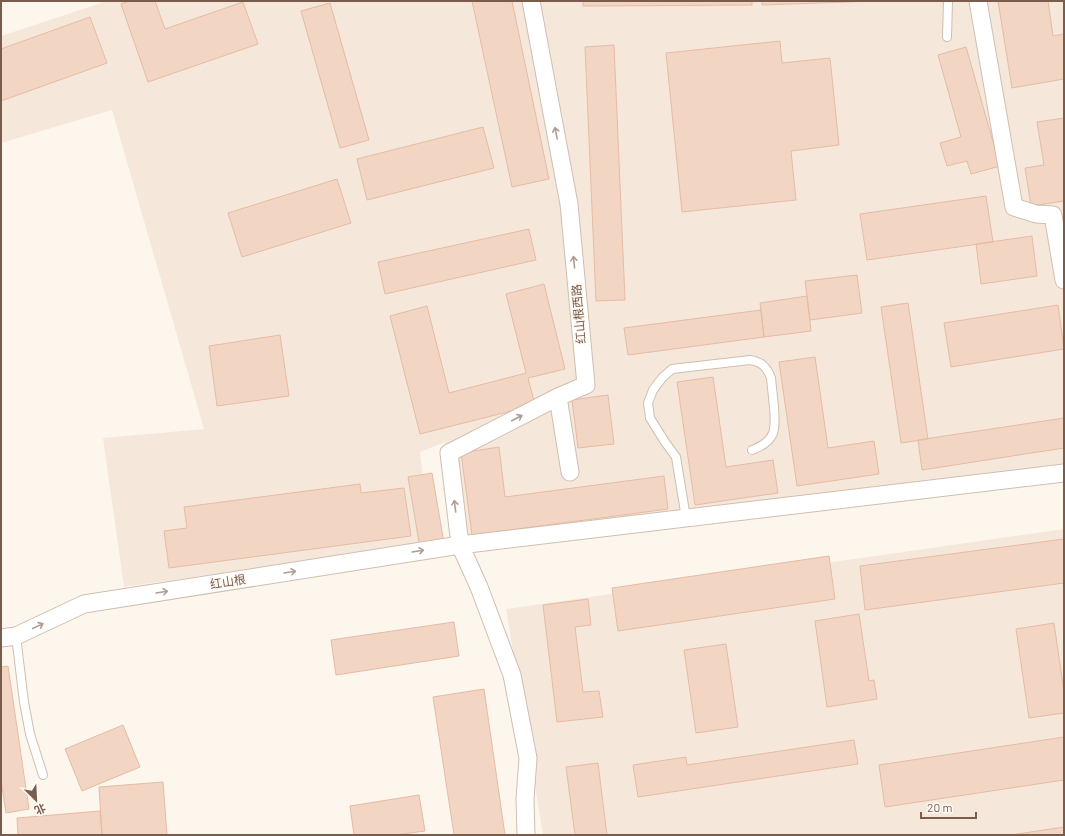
<svg xmlns="http://www.w3.org/2000/svg" width="1065" height="836" font-family="Barlow,'Noto Sans SC',sans-serif">
  <style>
    .residential { fill: #f5e8da }
    .building { fill: #f3d5c3; stroke: #e6bba3 }
    .lines { fill: none; stroke-linecap: round; stroke-linejoin: round }
    .service-casing { stroke: #d1beb0; stroke-width: 10 }
    .minor-casing { stroke: #d1beb0; stroke-width: 19 }
    .service { stroke: #fff; stroke-width: 8 }
    .minor { stroke: #fff; stroke-width: 17 }
    .oneway { stroke: #af9d94 }
    .labels { text-anchor: middle; stroke-width: 3; stroke-linejoin: round; paint-order: stroke }
    .street-label { font-size: 12px; fill: #7a5c4d; stroke: #fffaf3 }
  </style>
  <rect width="100%" height="100%" fill="#fdf6ec"/>
  <path class="residential" d="M107 1H1064V469L453 549 445 442 420 452 430 543 124 587 103 438 204 429 112 110 1 143V36Z
    M1064 529V835H543L506 609Z"/>
  <path class="building" d="M129 1H155L165 29 243 2 258 44 148 82 121 4Z
    M472 1H512L549 179 512 187Z
    M583 1H752V5L583 6Z
    M762 1H876L762 5Z
    M998 1H1048L1053 36 1064 34V79L1012 88Z
    M330 3 369 140 340 148 301 11Z
    M90 17 107 63 1 101V49Z
    M780 41 782 63 830 58 839 145 791 151 796 200 682 212 666 53Z
    M614 45 625 300 596 301 585 47Z
    M966 47 1000 166 971 174 967 161 947 166 940 143 961 137 938 55Z
    M1064 118V201L1031 206 1025 168 1044 165 1037 122Z
    M483 127 494 168 367 200 357 159Z
    M337 179 351 223 242 257 228 213Z
    M986 196 993 242 867 260 860 214Z
    M529 229 536 260 385 294 378 262Z
    M1032 236 1037 276 981 284 976 244Z
    M857 275 862 313 810 320 805 281Z
    M544 284 565 369 528 378 535 405 420 434 390 316 427 306 449 393 526 373 506 294Z
    M807 296 811 331 764 337 760 303Z
    M908 303 928 439 901 443 881 307Z
    M1058 305 1064 349 951 367 944 323Z
    M761 310 764 337 628 355 624 328Z
    M280 335 289 396 217 406 209 346Z
    M815 357 828 448 874 441 879 474 797 486 779 362Z
    M713 377 726 467 773 460 778 493 695 505 677 382Z
    M608 395 614 444 578 448 572 400Z
    M1064 418V448L922 470 918 440Z
    M499 447 505 497 664 476 668 509 472 535 461 453Z
    M432 473 444 543 420 548 408 477Z
    M360 484 361 493 404 488 411 536 169 568 164 531 187 528 184 507Z
    M1064 539V583L865 610 860 566Z
    M829 556 835 599 618 631 612 588Z
    M588 599 591 625 575 627 583 692 599 691 603 717 557 722 543 605Z
    M859 614 869 681 874 680 877 699 827 707 815 621Z
    M454 622 459 656 336 675 331 640Z
    M1054 623 1064 692V713L1029 718 1016 629Z
    M726 644 738 727 696 733 684 650Z
    M8 666 29 809 6 813 1 780V667Z
    M484 689 505 835H454L433 697Z
    M123 725 140 767 82 791 65 749Z
    M1064 737V780L885 807 879 765Z
    M854 740 858 764 638 797 633 765 686 757 687 765Z
    M598 763 607 835H575L566 767Z
    M163 782 167 835H102L99 787Z
    M419 795 425 831 395 835H354L350 806Z
    M100 811 102 835H18L17 818Z
    M1064 827V835H1011Z"/>
  <g class="lines">
    <g class="service-casing">
      <path id="service" d="M947 37 948 1
        M686 518 676 457 665 442 650 418 648 403 653 390 662 378 672 369 750 360C762 362 767 367 771 378 772 388 773 397 774 407 776 430 776 441 752 450
        M16 636 24 702 30 734 43 775"/>
    </g>
    <g class="minor-casing">
      <path id="minor" d="M978 1 1014 207 1036 214 1053 215 1064 280
        M558 397 570 472
        M1 638 16 636 84 604 460 545 1064 473
        M526 835 525 799 528 758 512 675 479 587 460 545 449 453 558 397 586 385 569 204 531 1"/>
    </g>
    <use href="#service" class="service"/>
    <use href="#minor" class="minor"/>
  </g>
  <defs><path id="oneway-shaft" d="M-6 0H5M1.5-3L5.5 0L1.5 3" fill="none" stroke-width="1.6" stroke-linecap="round" stroke-linejoin="round"/></defs>
  <g class="oneway">
    <use href="#oneway-shaft" transform="translate(556 133) rotate(-101)"/>
    <use href="#oneway-shaft" transform="translate(574 262) rotate(-95)"/>
    <use href="#oneway-shaft" transform="translate(517 418) rotate(-27)"/>
    <use href="#oneway-shaft" transform="translate(455 506) rotate(-97)"/>
    <use href="#oneway-shaft" transform="translate(418 551) rotate(-9)"/>
    <use href="#oneway-shaft" transform="translate(290 572) rotate(-9)"/>
    <use href="#oneway-shaft" transform="translate(162 592) rotate(-9)"/>
    <use href="#oneway-shaft" transform="translate(38 626) rotate(-25)"/>
  </g>
  <g class="labels">
    <g class="street-label">
      <text transform="translate(579 314) rotate(-95)" y="4">红山根西路</text>
      <text transform="translate(228 582) rotate(-9)" y="4">红山根</text>
    </g>
  </g>
  <rect width="1065" height="836" fill="none" stroke="#7a5c4d" stroke-width="4"/>
  <g transform="translate(36 800) rotate(156)" stroke="#fffaf3" stroke-width="3" paint-order="stroke">
  <path d="M0-3L7 15L0 10L-7 15Z" fill="#7a5c4d"/>
  <text y="-6" font-size="11" font-weight="bold" text-anchor="middle" fill="#7a5c4d">北</text>
  </g>
  <path d="M921 812v6h55v-6" fill="none" stroke="#7a5c4d" stroke-width="2"/>
  <text x="927" y="812" font-size="12" fill="#7a5c4d" stroke="#fffaf3" stroke-width="3" paint-order="stroke">20 m</text>
</svg>
